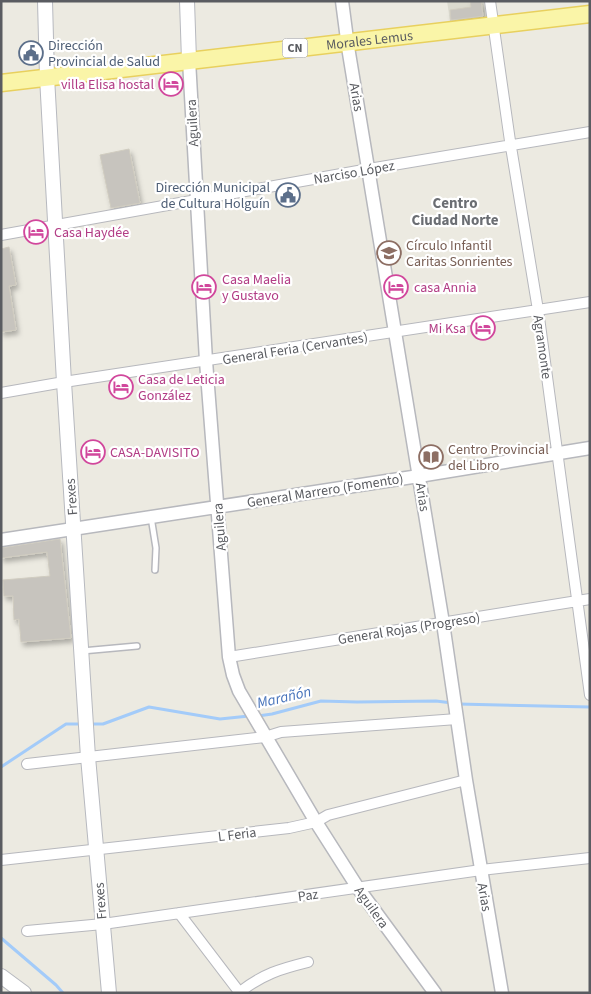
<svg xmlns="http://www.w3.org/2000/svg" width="591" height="994" font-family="'Source Sans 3',sans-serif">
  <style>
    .education { fill: #dbdacf }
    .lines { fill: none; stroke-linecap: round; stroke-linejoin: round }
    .stream { stroke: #a3cbf9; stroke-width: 3 }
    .building { fill: #c7c4be; stroke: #d0ccc0; filter: url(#shadow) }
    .service-casing { stroke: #b7b8bd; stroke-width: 8 }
    .minor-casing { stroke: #b7b8bd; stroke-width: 12 }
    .tertiary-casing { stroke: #b7b8bd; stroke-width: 15 }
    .secondary-casing { stroke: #b7b9bf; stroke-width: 16 }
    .primary-casing { stroke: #e8d05e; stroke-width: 19 }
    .service { stroke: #fff; stroke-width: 5 }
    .minor { stroke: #fff; stroke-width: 10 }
    .tertiary { stroke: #fff; stroke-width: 12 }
    .secondary { stroke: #fff; stroke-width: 14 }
    .primary { stroke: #faf5a8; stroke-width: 16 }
    .labels { text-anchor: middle; stroke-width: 4.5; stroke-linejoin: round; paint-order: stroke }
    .shield { fill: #fff; stroke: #8c8d90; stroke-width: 1 }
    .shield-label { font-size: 12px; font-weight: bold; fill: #5a5c61 }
    .street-label { font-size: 14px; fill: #5a5c61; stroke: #fff }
    .service-label { font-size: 14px; fill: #4e5e75; stroke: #fff; text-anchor: start }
    .hotel-label { font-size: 14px; fill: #b23c85; stroke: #fff; text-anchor: start }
    .education-label { font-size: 14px; fill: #785e54; stroke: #fff; text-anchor: start }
    .neighbourhood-label { font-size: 15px; font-weight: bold; fill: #6b6e73; stroke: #fff }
    .water-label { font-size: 15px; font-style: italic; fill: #4874bb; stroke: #fff }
  </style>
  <defs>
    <filter id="shadow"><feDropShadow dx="2.5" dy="4" stdDeviation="2.5" flood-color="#0004"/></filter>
  </defs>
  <rect width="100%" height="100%" fill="#eceae1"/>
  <path class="education" d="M447 1H484L486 23 451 27Z"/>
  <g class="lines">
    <path class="stream" d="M458 704 590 707
      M258 716 272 714 321 701 357 702 436 701 452 703
      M89 724H103L149 707 220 719 249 716
      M1 767 66 724H83
      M1 938 56 985 63 993"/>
  </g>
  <path class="building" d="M470 1H481L483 16 451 20 450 10 471 7Z
    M129 149 140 203 111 208 100 155Z
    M9 247 16 285 9 286 16 330 1 332V249Z
    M438 451 439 461 425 463 423 453Z
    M60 539 71 638 21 642 19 619 14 620 13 596H4L3 580 50 576 47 552 1 558V548Z"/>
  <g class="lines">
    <g class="service-casing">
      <path id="service" d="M151 517 156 548 155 570
        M82 651 137 646"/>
    </g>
    <g class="minor-casing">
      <path id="minor" d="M490 1 510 141 538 310 590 695
        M1 235 369 169 590 132
        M1 393 64 382 590 302
        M229 657 590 599
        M27 764 265 737 281 732 457 719
        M1 860 289 828 316 822 328 815 466 780
        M179 913 240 993
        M27 931 103 924 481 870 590 858
        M240 992C263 974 280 969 308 962"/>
    </g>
    <g class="tertiary-casing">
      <path id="tertiary" d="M342 1 348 47 443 623 466 780 502 993
        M189 60 206 361 229 657 233 675 239 691 316 822 358 888 435 993
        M1 540 419 476 590 448"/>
    </g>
    <g class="secondary-casing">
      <path id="secondary" d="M45 1 47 77 64 382 88 757 109 993
        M187 1 189 60
        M1 976 24 993"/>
    </g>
    <g class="primary-casing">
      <g id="primary">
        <path id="s1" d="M1 83 590 14"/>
      </g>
    </g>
    <use href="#service" class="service"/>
    <use href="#minor" class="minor"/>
    <use href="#tertiary" class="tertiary"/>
    <use href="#secondary" class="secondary"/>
    <use href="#primary" class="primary"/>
  </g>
  <defs>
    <g id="civic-ring" transform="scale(1.25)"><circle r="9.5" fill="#fff" stroke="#5c6f8a" stroke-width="1.5"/><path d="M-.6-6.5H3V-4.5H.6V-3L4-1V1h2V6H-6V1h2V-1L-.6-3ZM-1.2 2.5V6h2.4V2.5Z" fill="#5c6f8a"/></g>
    <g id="hotel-ring" transform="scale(1.25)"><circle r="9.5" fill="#fff" stroke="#d1479c" stroke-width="1.5"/><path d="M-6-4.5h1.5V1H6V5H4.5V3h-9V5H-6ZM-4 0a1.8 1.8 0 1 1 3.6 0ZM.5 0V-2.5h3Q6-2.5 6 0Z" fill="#d1479c"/></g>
    <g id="school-ring" transform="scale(1.25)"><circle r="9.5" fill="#fff" stroke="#8d6e63" stroke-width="1.5"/><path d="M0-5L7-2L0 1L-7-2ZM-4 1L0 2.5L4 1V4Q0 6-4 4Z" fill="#8d6e63"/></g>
    <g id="library-ring" transform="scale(1.25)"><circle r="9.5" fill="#fff" stroke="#8d6e63" stroke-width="1.5"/><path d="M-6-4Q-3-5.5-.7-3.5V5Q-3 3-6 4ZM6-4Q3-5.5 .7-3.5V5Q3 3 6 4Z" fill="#8d6e63"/></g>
  </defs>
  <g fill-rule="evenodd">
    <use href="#civic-ring" x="31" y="53"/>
    <use href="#hotel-ring" x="171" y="84"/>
    <use href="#civic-ring" x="288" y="195"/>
    <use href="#hotel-ring" x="36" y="232"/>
    <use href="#school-ring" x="389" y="253"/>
    <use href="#hotel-ring" x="204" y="287"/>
    <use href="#hotel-ring" x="396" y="287"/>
    <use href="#hotel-ring" x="483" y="328"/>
    <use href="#hotel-ring" x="121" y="387"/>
    <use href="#hotel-ring" x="93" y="452"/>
    <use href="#library-ring" x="431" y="457"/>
  </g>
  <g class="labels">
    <rect class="shield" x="282.5" y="38.5" width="25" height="19" rx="4"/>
    <g class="shield-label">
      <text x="295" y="52">CN</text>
    </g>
    <g class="street-label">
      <text dy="5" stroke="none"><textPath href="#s1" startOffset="371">Morales Lemus</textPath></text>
      <text transform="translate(357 97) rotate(80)" y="5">Arias</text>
      <text transform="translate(192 123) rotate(-93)" y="5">Aguilera</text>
      <text transform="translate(354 172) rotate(-10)" y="5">Narciso López</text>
      <text transform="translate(543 347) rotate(82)" y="5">Agramonte</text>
      <text transform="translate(295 348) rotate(-9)" y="5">General Feria (Cervantes)</text>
      <text transform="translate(325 490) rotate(-9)" y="5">General Marrero (Fomento)</text>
      <text transform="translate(71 497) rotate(-94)" y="5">Frexes</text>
      <text transform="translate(423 497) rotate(81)" y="5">Arias</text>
      <text transform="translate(219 527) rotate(-94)" y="5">Aguilera</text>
      <text transform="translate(409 628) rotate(-9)" y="5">General Rojas (Progreso)</text>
      <text transform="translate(237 834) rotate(-7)" y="5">L Feria</text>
      <text transform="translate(308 895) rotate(-8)" y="5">Paz</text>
      <text transform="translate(485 897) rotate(80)" y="5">Arias</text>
      <text transform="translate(100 901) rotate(-95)" y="5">Frexes</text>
      <text transform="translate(372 907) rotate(54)" y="5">Aguilera</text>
    </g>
    <g class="service-label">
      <text x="48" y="50">Dirección<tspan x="48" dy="16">Provincial de Salud</tspan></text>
      <text x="270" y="192" text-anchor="end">Dirección Municipal<tspan x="270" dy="16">de Cultura Holguín</tspan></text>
    </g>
    <g class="hotel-label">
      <text x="154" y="89" text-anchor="end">villa Elisa hostal</text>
      <text x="54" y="237">Casa Haydée</text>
      <text x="222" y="284">Casa Maelia<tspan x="222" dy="16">y Gustavo</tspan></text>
      <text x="414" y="292">casa Annia</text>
      <text x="466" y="333" text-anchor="end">Mi Ksa</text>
      <text x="138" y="384">Casa de Leticia<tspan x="138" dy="16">González</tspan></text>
      <text x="110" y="457">CASA-DAVISITO</text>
    </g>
    <g class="education-label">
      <text x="406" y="250">Círculo Infantil<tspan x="406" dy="16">Caritas Sonrientes</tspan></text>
      <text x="448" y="454">Centro Provincial<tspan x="448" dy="16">del Libro</tspan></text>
    </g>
    <g class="neighbourhood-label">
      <text x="455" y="208">Centro<tspan x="455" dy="17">Ciudad Norte</tspan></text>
    </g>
    <g class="water-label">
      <text transform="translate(284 697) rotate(-13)" y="5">Marañón</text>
    </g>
  </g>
  <rect width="591" height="994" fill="none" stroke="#5a5c61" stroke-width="5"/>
</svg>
